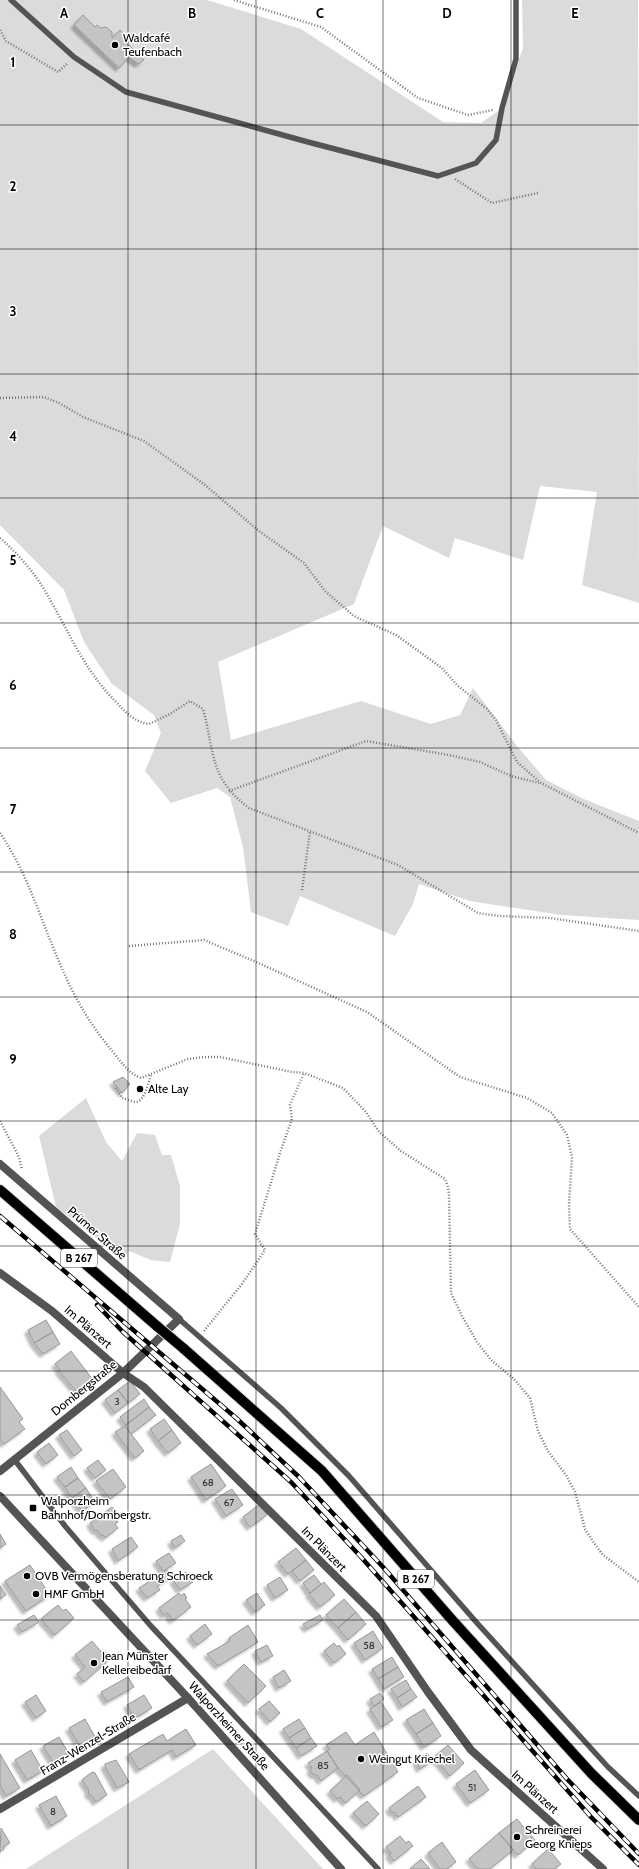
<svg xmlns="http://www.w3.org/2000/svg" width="639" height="1869" font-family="Cabin,sans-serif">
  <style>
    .green { fill: #dbdbdb }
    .building { fill: #c4c4c4; stroke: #989898; filter: url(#shadow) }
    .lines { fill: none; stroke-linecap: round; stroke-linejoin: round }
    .primary-casing { stroke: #dbdbdb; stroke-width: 12 }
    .path { stroke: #767676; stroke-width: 2.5; stroke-dasharray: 1 2; stroke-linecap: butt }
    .service { stroke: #545454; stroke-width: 5.5 }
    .minor { stroke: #545454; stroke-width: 8 }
    .tertiary { stroke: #545454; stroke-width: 8 }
    .primary { stroke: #000; stroke-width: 10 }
    .rail-casing { stroke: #000; stroke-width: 4.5 }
    .rail { stroke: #fff; stroke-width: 3; stroke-dasharray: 9; stroke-linecap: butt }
    .primary-bridge-casing { stroke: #dbdbdb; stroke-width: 12; stroke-linecap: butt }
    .primary-bridge { stroke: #000; stroke-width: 10 }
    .grid { fill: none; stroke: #000; stroke-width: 1; stroke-opacity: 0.55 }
    .poi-dot { fill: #000; stroke: #fff; stroke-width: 1.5 }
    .labels { text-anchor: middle; stroke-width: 3; stroke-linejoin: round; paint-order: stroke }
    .number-label { font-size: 10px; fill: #313131 }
    .shield { fill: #fff; stroke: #4c4c4c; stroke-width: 1 }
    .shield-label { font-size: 11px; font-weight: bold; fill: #000 }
    .poi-label { font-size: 12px; fill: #000; stroke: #fff; text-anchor: start }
    .street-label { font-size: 12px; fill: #000; stroke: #fff }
    .grid-label { font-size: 13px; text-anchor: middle; font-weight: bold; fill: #000; stroke: #fff; stroke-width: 3; stroke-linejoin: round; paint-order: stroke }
  </style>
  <defs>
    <filter id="shadow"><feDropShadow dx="-3.5" dy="3.5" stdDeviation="1" flood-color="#0004"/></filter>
  </defs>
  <rect width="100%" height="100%" fill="#fff"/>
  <path class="green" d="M0 0H207L301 29 443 122 481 123 502 108 523 48 522 0H638L639 603 582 585 597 492 540 486 523 560 455 538 449 558 383 526 354 604 218 662 231 740 361 701 431 724 460 715 473 688 517 746 546 780 586 800 639 821V920L561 915 470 901 419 884 413 904 395 936 300 896 288 926 251 912 243 847 230 797 217 788 171 803 145 771 161 733 154 715 112 684 84 642 64 590 0 525Z
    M86 1098 106 1142 122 1161 137 1133 155 1135 162 1155H171L180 1186V1224L170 1262 151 1260 129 1251 124 1259 56 1207 39 1136Z
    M213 1749 323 1869H26Z"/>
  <path class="building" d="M83 15 95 27 97 25 101 28 106 27 112 32V38L120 30 130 40 127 43 144 60 138 64 129 57 119 68 74 25Z
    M123 1077 130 1084 122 1093 113 1082Z
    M46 1320 53 1332 34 1343 28 1330Z
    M53 1332 60 1344 43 1354 34 1343Z
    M71 1351 93 1380 77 1392 59 1371 60 1370 55 1364Z
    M130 1381 140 1394 128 1403 118 1390Z
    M0 1387 23 1419 19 1422 25 1429 4 1444 0 1438Z
    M118 1390 128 1403 115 1413 105 1400Z
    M144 1399 149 1407 126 1425 120 1417Z
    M149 1407 156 1415 131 1434 125 1426Z
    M164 1419 172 1430 158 1441 150 1429Z
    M125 1426 144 1451 135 1458 115 1432Z
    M67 1430 82 1450 74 1456 59 1435Z
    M172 1430 181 1443 168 1453 158 1441Z
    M49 1443 58 1455 46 1464 37 1452Z
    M98 1460 106 1470 95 1478 87 1468Z
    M211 1464 226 1486 206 1500 191 1477Z
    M71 1467 78 1478 65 1487 57 1477Z
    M113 1469 126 1487 110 1499 96 1481Z
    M78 1478 86 1488 72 1498 65 1487Z
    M86 1488 95 1502 82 1511 72 1498Z
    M232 1489 243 1505 226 1516 215 1499Z
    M260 1504 267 1515 250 1527 243 1517Z
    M112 1507 118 1514 114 1517 118 1522 115 1524 118 1528 105 1538 103 1535 102 1536 97 1530 95 1531 90 1523Z
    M0 1534 6 1544 0 1548Z
    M181 1535 185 1541 175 1548 171 1541Z
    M131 1537 138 1547 118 1561 112 1549Z
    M296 1548 306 1560 288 1574 278 1562Z
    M169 1553 176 1563 163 1571 156 1561Z
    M306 1560 314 1570 300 1581 292 1571Z
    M30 1565 50 1595 26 1611 5 1581Z
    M167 1570 172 1577 157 1586 160 1590 147 1598 139 1588Z
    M186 1572 193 1582 180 1590 173 1580Z
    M314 1575 321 1584 310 1593 303 1583Z
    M280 1577 288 1590 275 1598 267 1585Z
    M324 1582 335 1595 320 1607 309 1594Z
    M0 1586 6 1595 0 1599Z
    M179 1593 181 1596 184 1593 187 1598 185 1599 191 1607 177 1618 172 1620 168 1613 164 1615 159 1608Z
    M257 1593 265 1605 255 1612 246 1600Z
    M344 1599 356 1612 338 1628 326 1615Z
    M58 1605 63 1611 66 1609 74 1618 55 1635 41 1619Z
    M356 1612 366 1624 348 1640 338 1628Z
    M34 1615 39 1622 22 1632 17 1625Z
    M320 1615 323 1620 307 1629 303 1624Z
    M205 1624 212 1634 197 1645 190 1636Z
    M248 1625 258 1642 218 1666 207 1654 230 1641 229 1638Z
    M373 1631 383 1648 365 1660 354 1643Z
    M92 1641 103 1654 105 1652 110 1659 84 1682 77 1674 85 1667 75 1655Z
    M334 1643 337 1647 339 1645 346 1654 334 1663 324 1651Z
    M267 1645 273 1656 261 1662 255 1651Z
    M392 1657 398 1667 378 1679 372 1669Z
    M244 1664 266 1686 248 1703 227 1681Z
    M398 1667 404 1677 384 1689 378 1679Z
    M284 1670 291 1681 279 1688 273 1677Z
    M128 1677 134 1687 107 1702 101 1692Z
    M406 1680 411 1689 397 1698 391 1689Z
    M411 1689 417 1697 402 1707 397 1698Z
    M380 1693 384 1699 374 1706 370 1699Z
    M36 1695 46 1711 36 1718 25 1702Z
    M144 1695 152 1708 133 1719 130 1714 132 1713 127 1705Z
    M269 1701 280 1713 270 1722 259 1709Z
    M381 1702 393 1720 381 1727 370 1709Z
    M424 1709 433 1723 416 1734 406 1720Z
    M85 1719 95 1737 80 1746 69 1728Z
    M299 1719 305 1728 289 1738 283 1729Z
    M433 1723 441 1736 424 1747 416 1734Z
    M305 1728 311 1738 296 1748 289 1738Z
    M186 1729 196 1745 176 1757 172 1750 139 1770 129 1754 163 1734 167 1741Z
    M346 1732 355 1745 374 1732 398 1772 364 1796 338 1768 327 1751 330 1749 326 1745Z
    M59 1737 68 1752 66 1753 67 1757 54 1764 43 1746Z
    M311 1738 317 1746 301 1756 296 1748Z
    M448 1745 464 1763 450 1776 434 1757Z
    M31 1750 43 1771 27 1780 15 1760Z
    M327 1751 338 1768 321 1781 317 1775H314L310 1771 312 1768 308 1763Z
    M427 1753 432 1761 420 1769 416 1761Z
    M0 1754 20 1788 6 1796 0 1785Z
    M116 1760 129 1782 117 1788 105 1767V1764Z
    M475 1770 489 1790 470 1803 456 1784Z
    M92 1772 95 1773 107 1795 96 1802 92 1796 89 1795 88 1789 82 1780Z
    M347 1775 360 1790 346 1803 340 1797 337 1799 330 1791Z
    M418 1786 426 1797 398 1817 394 1812 392 1813 389 1808Z
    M56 1796 67 1816 51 1826 39 1805Z
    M367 1801 379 1814 366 1826 353 1813Z
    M517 1819 535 1840 518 1855 499 1833Z
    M1 1828 10 1843 3 1847 4 1849 0 1852Z
    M499 1833 513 1850 490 1869H478L469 1859Z
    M400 1836 406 1843 409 1841 413 1846 394 1861 389 1855 391 1853 386 1847Z
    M442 1842 456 1862 447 1869H440L428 1853Z
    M548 1849 561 1864 555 1869H536L532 1864Z
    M421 1859 430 1869H410Z"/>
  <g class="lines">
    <g class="primary-casing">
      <path id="primary" d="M0 1190 158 1327
        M183 1348 322 1471 453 1621 591 1773 639 1820"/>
    </g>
    <path class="path" d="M234 0 321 27 418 98 468 115 493 110
      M0 30 6 41 58 72 68 63
      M455 179 492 203 538 193
      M0 398 44 397 59 403 83 417 144 441 205 485 259 531 304 563 325 591 354 616 396 635 442 668 458 686 487 709 496 720 517 762 541 783 639 833
      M0 538C13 549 33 571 42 586 68 628 81 667 117 703 126 713 135 722 149 724L170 714 190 701 203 709C215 753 209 778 249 808L398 865 478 913 499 916 550 918 639 931
      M229 791 366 741 449 755 480 762 511 776 539 783
      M0 833C28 874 41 921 61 966 74 997 91 1026 113 1052 122 1063 128 1073 141 1078L188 1059 205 1057H220L292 1072 304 1073 343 1088 366 1112 379 1132 401 1151 445 1179 448 1187 449 1194 451 1293 462 1316 477 1342 491 1360 514 1379 530 1398 538 1431 548 1451 566 1475 575 1492 585 1529 592 1540 603 1555 639 1582
      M302 890 310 831
      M129 946 204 940 254 961 367 1012 460 1077 527 1098 552 1113 567 1135 572 1157 569 1205 570 1229 639 1307
      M116 1088 122 1098C126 1099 131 1101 135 1102 144 1103 149 1082 151 1075
      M0 1121 19 1157 22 1170
      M204 1331 242 1284 265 1250 255 1234 281 1150 292 1119 290 1105 304 1073"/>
    <path class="service" d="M11 0 74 57 126 92 308 142 438 176 476 163 496 140 502 108 516 59V0
      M179 1319 281 1408 349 1476 477 1623 608 1767 639 1796
      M14 1459 65 1526 150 1625 378 1869"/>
    <path class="minor" d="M0 1164 179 1319 123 1373 0 1471
      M0 1273 52 1311 123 1373 144 1387 376 1616 428 1692 471 1750 603 1869
      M0 1809 188 1698"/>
    <path class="tertiary" d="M0 1496 188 1698 341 1869"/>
    <use href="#primary" class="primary"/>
    <g class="rail-casing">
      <path id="rail" d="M0 1216 235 1417 299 1477 383 1567 567 1779 639 1854
        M97 1305 123 1332 291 1482 361 1557 591 1817 639 1865"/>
    </g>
    <use href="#rail" class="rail"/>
    <g class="primary-bridge-casing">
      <path id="primary-bridge" d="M158 1327 183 1348"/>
    </g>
    <use href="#primary-bridge" class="primary-bridge"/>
  </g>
  <path class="grid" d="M128 0V1869M256 0V1869M383 0V1869M511 0V1869M0 125H639M0 249H639M0 374H639M0 498H639M0 623H639M0 748H639M0 872H639M0 997H639M0 1121H639M0 1246H639M0 1371H639M0 1495H639M0 1620H639M0 1744H639"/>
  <g class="poi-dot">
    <circle cx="115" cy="45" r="4"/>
    <circle cx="140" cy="1089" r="4"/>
    <rect x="29" y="1504" width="8" height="8" rx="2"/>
    <circle cx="27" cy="1576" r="4"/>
    <circle cx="36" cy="1594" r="4"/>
    <circle cx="94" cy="1663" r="4"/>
    <circle cx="361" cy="1759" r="4"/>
    <circle cx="517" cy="1837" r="4"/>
  </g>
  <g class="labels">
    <g class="number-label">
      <text x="117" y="1405">3</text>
      <text x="208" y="1486">68</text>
      <text x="229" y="1506">67</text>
      <text x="369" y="1649">58</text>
      <text x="323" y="1769">85</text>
      <text x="472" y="1791">51</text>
      <text x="53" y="1815">8</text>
    </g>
    <g class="shield">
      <rect x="61" y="1249" width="36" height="18" rx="3"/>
      <rect x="398" y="1570" width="36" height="18" rx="3"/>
    </g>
    <g class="shield-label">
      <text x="79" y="1262">B 267</text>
      <text x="416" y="1583">B 267</text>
    </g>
    <g class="poi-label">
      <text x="123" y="42">Waldcafé<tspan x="123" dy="14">Teufenbach</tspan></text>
      <text x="148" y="1093">Alte Lay</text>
      <text x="41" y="1505">Walporzheim<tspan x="41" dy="14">Bahnhof/Dombergstr.</tspan></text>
      <text x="35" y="1580">OVB Vermögensberatung Schroeck</text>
      <text x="44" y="1598">HMF GmbH</text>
      <text x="102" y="1660">Jean Münster<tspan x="102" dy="14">Kellereibedarf</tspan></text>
      <text x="369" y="1763">Weingut Kriechel</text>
      <text x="525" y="1834">Schreinerei<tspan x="525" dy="14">Georg Knieps</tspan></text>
    </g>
    <g class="street-label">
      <text transform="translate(97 1233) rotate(41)" y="4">Prümer Straße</text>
      <text transform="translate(88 1327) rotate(41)" y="4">Im Plänzert</text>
      <text transform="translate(84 1388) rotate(-39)" y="4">Dombergstraße</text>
      <text transform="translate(324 1549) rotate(45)" y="4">Im Plänzert</text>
      <text transform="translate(229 1726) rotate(48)" y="4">Walporzheimer Straße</text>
      <text transform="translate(88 1744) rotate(-31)" y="4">Franz-Wenzel-Straße</text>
      <text transform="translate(535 1792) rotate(42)" y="4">Im Plänzert</text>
    </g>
  </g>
  <g class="grid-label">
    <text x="64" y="18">A</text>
    <text x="192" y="18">B</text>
    <text x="320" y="18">C</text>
    <text x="447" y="18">D</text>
    <text x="575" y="18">E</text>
    <text x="13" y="67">1</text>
    <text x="13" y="191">2</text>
    <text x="13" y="316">3</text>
    <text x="13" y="441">4</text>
    <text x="13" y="565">5</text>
    <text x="13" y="690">6</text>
    <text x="13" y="814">7</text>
    <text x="13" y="939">8</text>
    <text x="13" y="1064">9</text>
  </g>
</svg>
